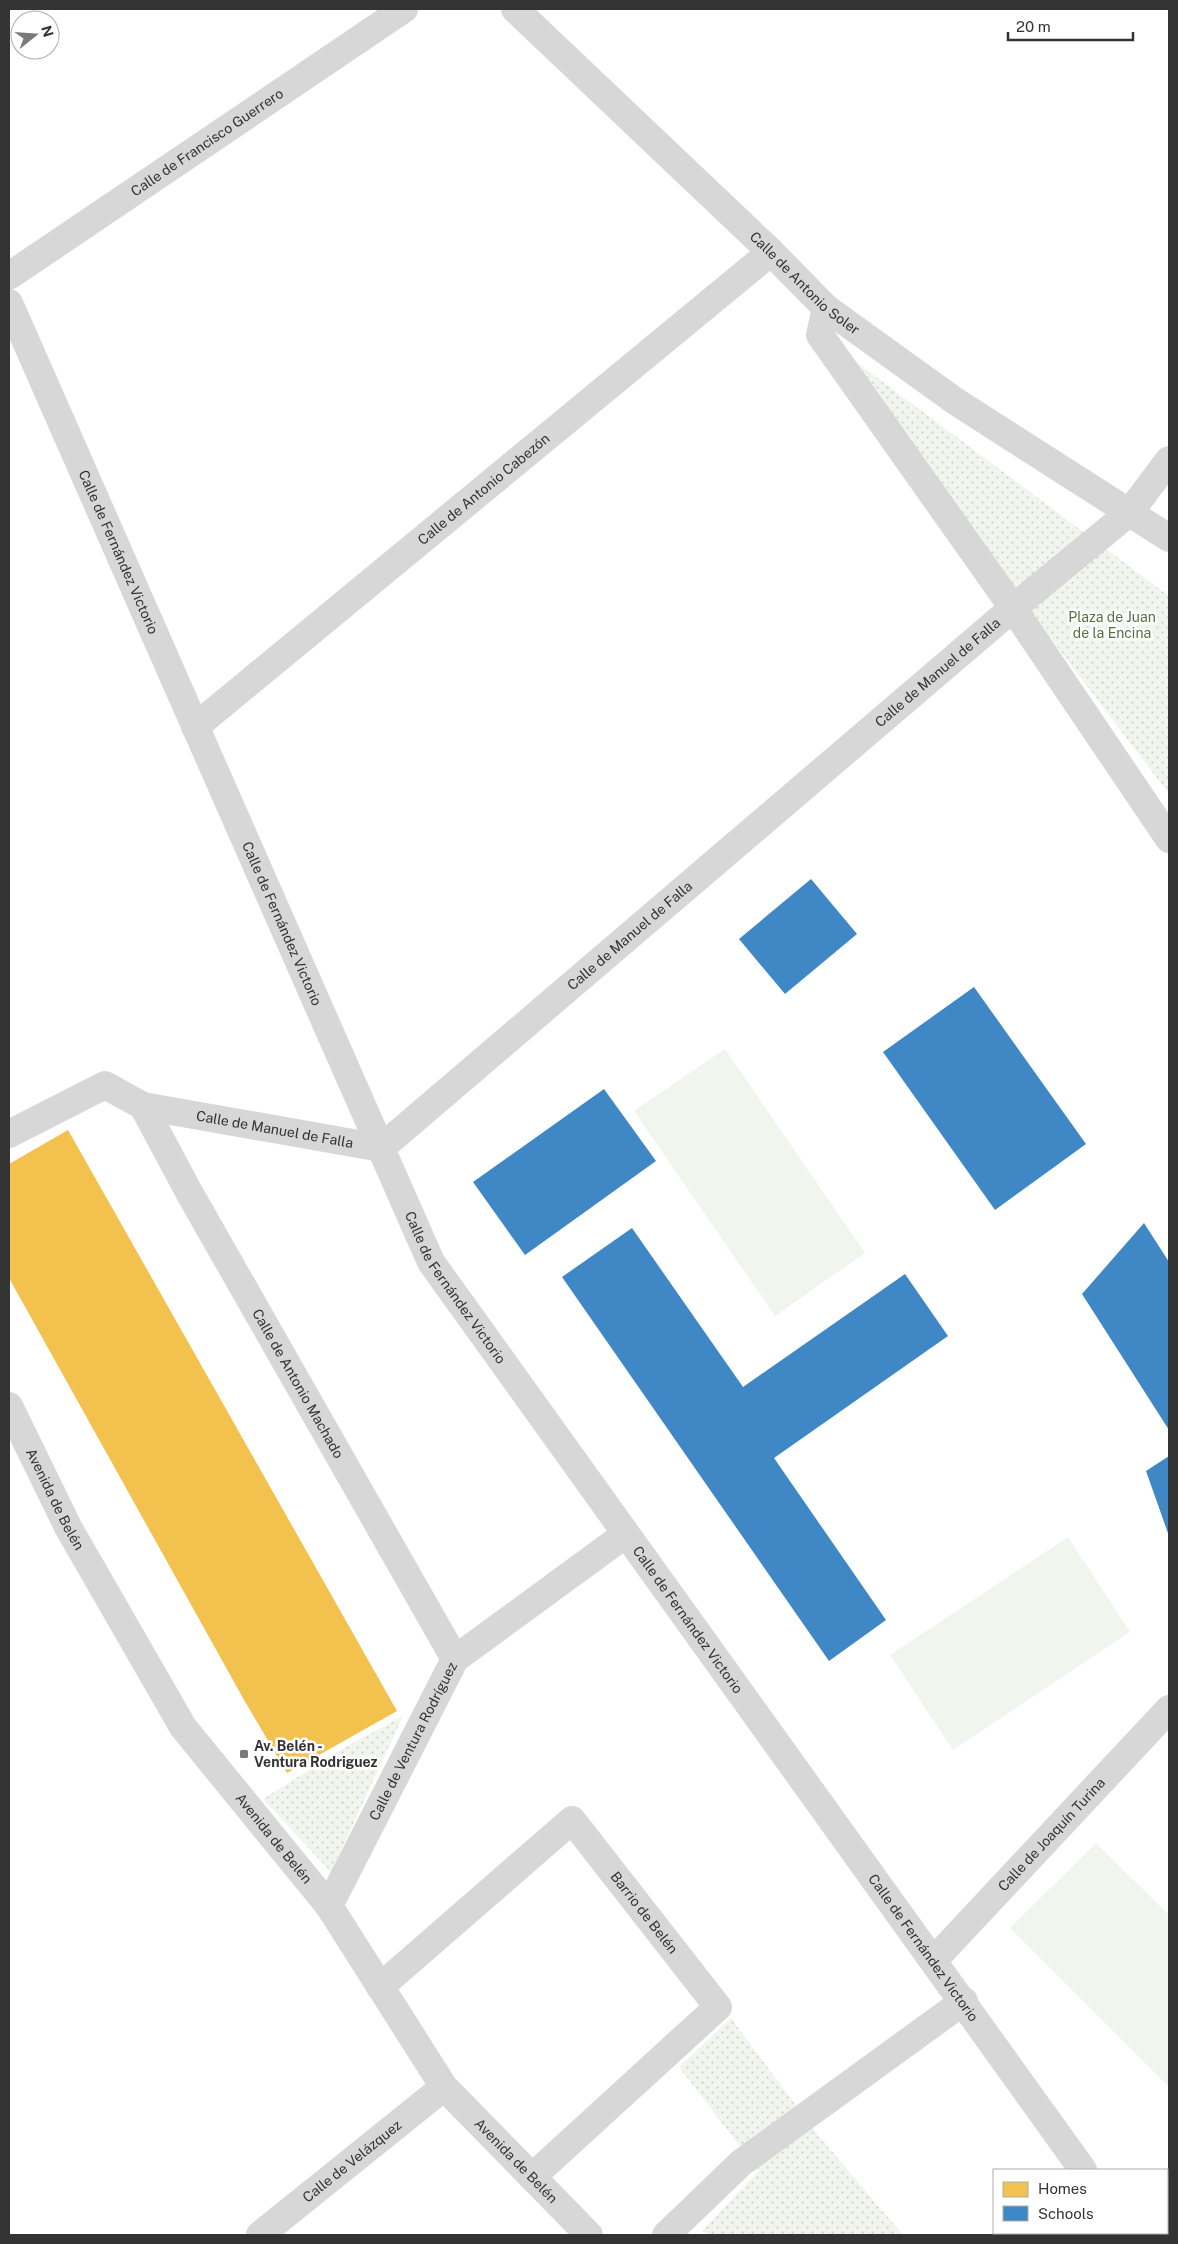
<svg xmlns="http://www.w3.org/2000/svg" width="1178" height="2244" font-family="'Public Sans',sans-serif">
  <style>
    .park { fill: url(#park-dots) }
    .pitch { fill: #f1f5ed }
    .homes { fill: #f2c14e }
    .schools { fill: #3f88c5 }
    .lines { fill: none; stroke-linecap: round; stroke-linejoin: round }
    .street { stroke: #d7d7d7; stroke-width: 28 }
    .poi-dot { fill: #7a7a7a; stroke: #fff; stroke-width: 2 }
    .labels { text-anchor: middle; stroke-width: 5; stroke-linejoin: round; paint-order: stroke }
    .street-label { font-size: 14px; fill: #333; stroke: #fff }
    .park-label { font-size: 14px; fill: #56703f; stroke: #fff }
    .poi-label { font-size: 14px; font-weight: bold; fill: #333; stroke: #fff; text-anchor: start }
  </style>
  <defs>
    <pattern id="park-dots" width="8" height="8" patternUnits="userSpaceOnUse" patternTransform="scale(1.25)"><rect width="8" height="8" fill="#f1f5ed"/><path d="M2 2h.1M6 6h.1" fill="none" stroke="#cfd2cc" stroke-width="1.8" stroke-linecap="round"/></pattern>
  </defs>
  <rect width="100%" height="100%" fill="#fff"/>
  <path class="park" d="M820 335 1169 596V794Z
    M403 1716 331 1872 263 1799 342 1749Z
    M731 2018 818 2135 903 2235H710L702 2231 759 2171 679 2067Z"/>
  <path class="pitch" d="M725 1049 865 1253 775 1316 634 1111Z
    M1068 1537 1130 1632 953 1750 890 1655Z
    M1096 1843 1169 1915V2087L1010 1928Z"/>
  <path class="homes" d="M68 1130 397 1711 287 1773 243 1698 9 1278V1164Z"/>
  <path class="schools" d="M811 879 857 934 785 994 739 939Z
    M974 987 1086 1144 995 1210 883 1052Z
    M604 1089 656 1161 525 1255 473 1182Z
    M1144 1223 1169 1262V1430L1082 1294Z
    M632 1228 743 1387 905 1274 948 1336 774 1458 886 1620 829 1661 562 1277Z
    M1169 1456V1536L1146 1471Z"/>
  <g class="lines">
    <g class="street">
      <path id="s1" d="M515 9 771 252 826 308 955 401 1169 538"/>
      <path id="s2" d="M9 276 404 9"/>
      <path id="s3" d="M9 303 431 1262 1083 2170"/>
      <path d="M826 308 820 335 1013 608 1169 839"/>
      <path id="s4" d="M195 727 771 252"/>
      <path id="s5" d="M143 1106 190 1194 455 1659"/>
      <path id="s6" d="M9 1134 105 1085 143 1106 381 1148 1013 608 1130 512 1169 460"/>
      <path id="s7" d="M9 1406 68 1527 183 1727 329 1906 444 2087 589 2235"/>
      <path id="s8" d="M329 1906 455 1659 626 1534"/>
      <path id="s9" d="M934 1960 1169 1709"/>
      <path id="s10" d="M380 1987 572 1820 718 2007 532 2177"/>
      <path d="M1128 2233 1129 2235"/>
      <path id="s11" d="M260 2235 444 2087"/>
      <path d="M666 2235 741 2163 964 2001"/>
    </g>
  </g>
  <rect class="poi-dot" x="239" y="1749" width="10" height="10" rx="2.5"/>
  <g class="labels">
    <g class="street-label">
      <text dy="5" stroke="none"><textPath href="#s2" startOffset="239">Calle de Francisco Guerrero</textPath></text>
      <text dy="5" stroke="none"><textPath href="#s1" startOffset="399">Calle de Antonio Soler</textPath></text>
      <text dy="5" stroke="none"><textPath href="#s4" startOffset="374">Calle de Antonio Cabezón</textPath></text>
      <text dy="5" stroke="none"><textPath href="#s3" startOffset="272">Calle de Fernández Victorio</textPath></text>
      <text dy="5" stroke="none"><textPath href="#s6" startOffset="1125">Calle de Manuel de Falla</textPath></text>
      <text dy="5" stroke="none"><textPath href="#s3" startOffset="678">Calle de Fernández Victorio</textPath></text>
      <text dy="5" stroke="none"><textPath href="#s6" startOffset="720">Calle de Manuel de Falla</textPath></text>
      <text dy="5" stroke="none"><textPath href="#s6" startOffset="285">Calle de Manuel de Falla</textPath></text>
      <text dy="5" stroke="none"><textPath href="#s3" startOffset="1082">Calle de Fernández Victorio</textPath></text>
      <text dy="5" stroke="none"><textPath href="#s5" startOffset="318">Calle de Antonio Machado</textPath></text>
      <text dy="5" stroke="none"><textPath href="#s7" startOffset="104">Avenida de Belén</textPath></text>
      <text dy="5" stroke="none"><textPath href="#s3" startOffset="1488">Calle de Fernández Victorio</textPath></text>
      <text dy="5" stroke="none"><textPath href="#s8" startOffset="185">Calle de Ventura Rodríguez</textPath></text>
      <text dy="5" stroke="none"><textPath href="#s9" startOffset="172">Calle de Joaquín Turina</textPath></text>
      <text dy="5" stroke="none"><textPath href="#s7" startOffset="509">Avenida de Belén</textPath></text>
      <text dy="5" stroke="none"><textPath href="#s10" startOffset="372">Barrio de Belén</textPath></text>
      <text dy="5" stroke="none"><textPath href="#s3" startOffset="1892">Calle de Fernández Victorio</textPath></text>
      <text dy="5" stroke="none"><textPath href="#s11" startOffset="118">Calle de Velázquez</textPath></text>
      <text dy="5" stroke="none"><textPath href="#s7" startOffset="914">Avenida de Belén</textPath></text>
    </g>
    <g class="park-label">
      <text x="1112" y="622">Plaza de Juan<tspan x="1112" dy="16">de la Encina</tspan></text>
    </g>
    <g class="poi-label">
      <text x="254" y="1751">Av. Belén -<tspan x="254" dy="16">Ventura Rodriguez</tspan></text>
    </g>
  </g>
  <rect width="1178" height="2244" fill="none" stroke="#333333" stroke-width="20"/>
  <rect x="993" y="2169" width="175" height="65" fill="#ffffff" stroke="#adadad"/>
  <rect x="1003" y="2182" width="25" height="15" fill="#f2c14e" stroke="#adadad"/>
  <text x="1038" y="2194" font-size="15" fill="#333333">Homes</text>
  <rect x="1003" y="2206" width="25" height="15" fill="#3f88c5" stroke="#adadad"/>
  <text x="1038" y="2219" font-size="15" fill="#333333">Schools</text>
  <g transform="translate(35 35) rotate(73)"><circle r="24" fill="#ffffff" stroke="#adadad"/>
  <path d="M0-4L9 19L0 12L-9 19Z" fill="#7a7a7a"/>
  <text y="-8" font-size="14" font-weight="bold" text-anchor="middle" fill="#333333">N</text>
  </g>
  <path d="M1008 32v8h125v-8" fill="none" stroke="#333333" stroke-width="2.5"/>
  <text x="1016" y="32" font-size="15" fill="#333333" stroke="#ffffff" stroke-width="4" paint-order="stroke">20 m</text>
</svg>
